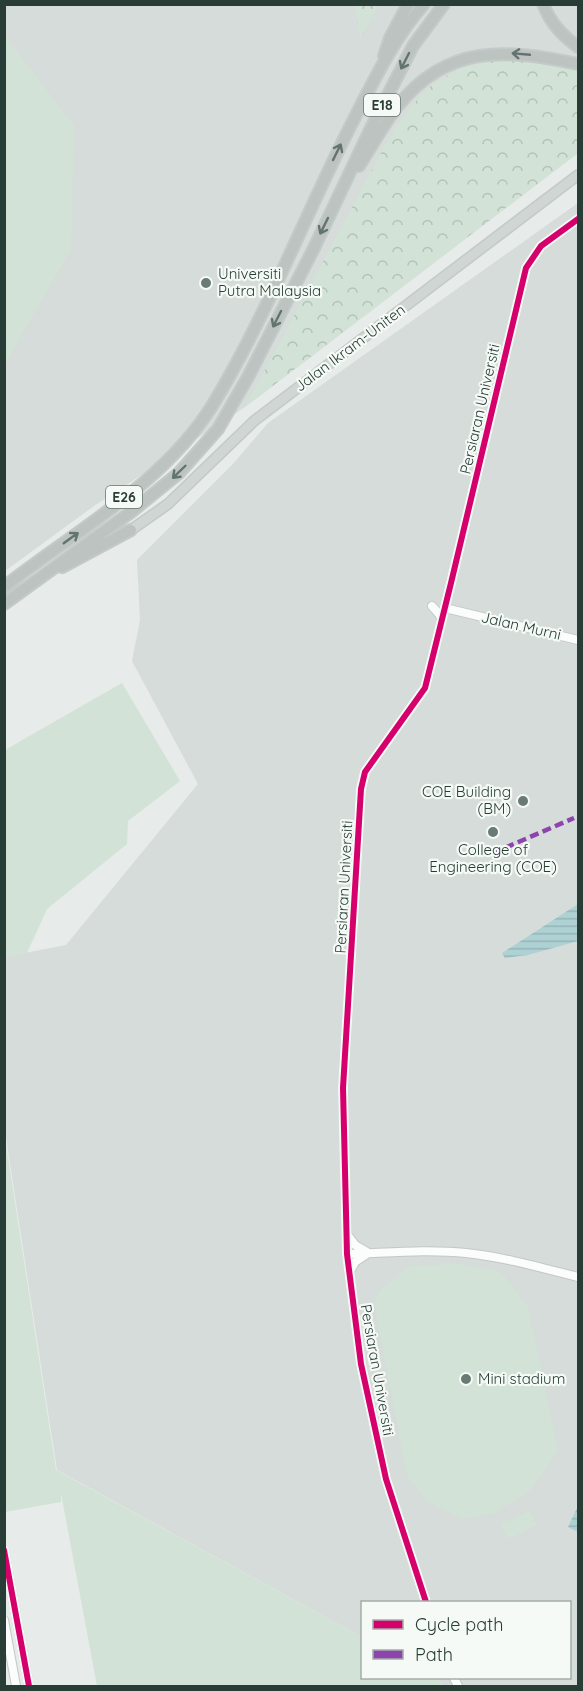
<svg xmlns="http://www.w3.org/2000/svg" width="583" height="1691" font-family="Quicksand,sans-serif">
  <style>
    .built { fill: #d6dcd9 }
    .grass { fill: #d2e2d6 }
    .forest { fill: url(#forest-crowns) }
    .water { fill: url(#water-rules) }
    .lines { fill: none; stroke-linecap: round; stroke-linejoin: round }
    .minor-casing { stroke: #c4c8c6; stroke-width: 10 }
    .major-casing { stroke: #c3cac7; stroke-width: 12 }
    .highway-casing { stroke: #c3cac7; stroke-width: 14 }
    .minor { stroke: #fbfcfc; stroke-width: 8 }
    .major { stroke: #cfd6d4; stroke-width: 9 }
    .highway { stroke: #bcc3c1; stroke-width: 10 }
    .quiet { stroke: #8e44ad; stroke-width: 4.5; stroke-dasharray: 9 4.5; stroke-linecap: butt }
    .cycleway-casing { stroke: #f6faf7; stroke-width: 10 }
    .cycleway { stroke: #d6006c; stroke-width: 6 }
    .oneway { stroke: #63736d }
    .poi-dot { fill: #6a7a74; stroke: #f6faf7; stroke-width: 2 }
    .labels { text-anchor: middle; stroke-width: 4.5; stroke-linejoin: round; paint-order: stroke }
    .shield { fill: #f6faf7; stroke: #65766f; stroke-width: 1.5 }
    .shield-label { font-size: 14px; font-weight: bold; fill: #273d35 }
    .poi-label { font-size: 15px; fill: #273d35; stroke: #f6faf7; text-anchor: start }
    .street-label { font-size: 15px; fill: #273d35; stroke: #f6faf7 }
  </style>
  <defs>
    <pattern id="forest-crowns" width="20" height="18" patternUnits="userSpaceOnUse" patternTransform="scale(1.5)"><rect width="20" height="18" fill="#d2e2d6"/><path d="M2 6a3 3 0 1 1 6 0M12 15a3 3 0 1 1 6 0" fill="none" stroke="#b4c3b8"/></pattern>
    <pattern id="water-rules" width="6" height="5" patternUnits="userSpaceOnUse" patternTransform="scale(1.5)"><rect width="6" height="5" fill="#aed1d4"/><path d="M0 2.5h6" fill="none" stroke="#96b4b7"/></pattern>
  </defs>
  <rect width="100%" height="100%" fill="#e7ebe9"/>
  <path class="built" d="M5 5H578V153L245 407 94 506 5 571Z
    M578 203V1686H443L437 1678H570V1602H362V1637L57 1470 5 1131 4 957 66 945 198 784 132 661 140 620 137 560 233 464 268 423Z"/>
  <path class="grass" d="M5 36 74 126 71 249 5 364Z
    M122 683 180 781 128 821 127 844 47 909 27 953 5 957V750Z
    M4 1131 56 1470 362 1637V1678H437L443 1686H97L61 1493V1502L5 1512Z
    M458 1264 501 1272 528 1307 558 1451 529 1492 494 1513 462 1519 425 1500 407 1476 374 1303 381 1289 410 1266Z
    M530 1511 537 1525 508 1539 500 1524Z"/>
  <path class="forest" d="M355 5H379L360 39Z
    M525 58 578 67V153L245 407 395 127C405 116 414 102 425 91 453 65 488 60 525 58Z"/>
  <path class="water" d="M578 904V941L528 955 505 958 502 953Z
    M578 1506V1532L568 1527Z"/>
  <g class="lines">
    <g class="minor-casing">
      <path id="minor" d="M432 606 439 614 442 621
        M445 608 578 640
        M346 1233 355 1245 367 1252
        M347 1254C386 1253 427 1249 466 1253 504 1257 542 1268 578 1277
        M349 1273 355 1262 367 1254
        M4 1550 29 1686
        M426 1602 386 1479 361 1364 347 1254 343 1088 361 789 365 772 425 688 451 583 526 268 541 246 578 219
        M4 1620 16 1686
        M454 1678 458 1686"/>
    </g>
    <g class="major-casing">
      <path id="major" d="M131 530 168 504 254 421 578 175"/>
    </g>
    <g class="highway-casing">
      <path id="highway" d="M543 4C551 24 562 35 578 47
        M384 56 390 38 408 4
        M359 166C372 146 383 125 397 107 447 43 507 49 578 64
        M62 567 131 530
        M4 587C75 531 163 484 212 406 268 314 306 212 355 117 375 78 395 37 424 4
        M4 604 131 512 179 473 218 429 248 377 314 248 370 130 413 46 444 4"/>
    </g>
    <use href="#minor" class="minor"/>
    <use href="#major" class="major"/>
    <use href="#highway" class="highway"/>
    <path class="quiet" d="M493 853 574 818"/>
    <g class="cycleway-casing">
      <path id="cycleway" d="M4 1550 29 1686
        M426 1602 386 1479 361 1364 347 1254 343 1088 361 789 365 772 425 688 451 583 526 268 541 246 578 219"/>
    </g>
    <use href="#cycleway" class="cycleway"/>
  </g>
  <defs><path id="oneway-shaft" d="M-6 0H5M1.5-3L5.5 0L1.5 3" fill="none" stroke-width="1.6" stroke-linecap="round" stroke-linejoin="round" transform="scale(1.5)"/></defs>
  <g class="oneway">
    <use href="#oneway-shaft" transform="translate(521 54) rotate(-175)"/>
    <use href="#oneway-shaft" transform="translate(405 61) rotate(117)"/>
    <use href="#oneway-shaft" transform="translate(337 152) rotate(-64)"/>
    <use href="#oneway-shaft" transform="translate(324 226) rotate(116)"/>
    <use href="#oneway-shaft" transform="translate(277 319) rotate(117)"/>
    <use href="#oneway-shaft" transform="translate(179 472) rotate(136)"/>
    <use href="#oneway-shaft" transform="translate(71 538) rotate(-36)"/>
  </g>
  <g class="poi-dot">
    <circle cx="206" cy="283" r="6"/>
    <circle cx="523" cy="801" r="6"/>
    <circle cx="493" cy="832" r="6"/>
    <circle cx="466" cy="1379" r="6"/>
  </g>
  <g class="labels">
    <g class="shield">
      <rect x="364" y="94" width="36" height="22" rx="4.5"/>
      <rect x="106" y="486" width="36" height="22" rx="4.5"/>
    </g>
    <g class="shield-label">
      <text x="382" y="110">E18</text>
      <text x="124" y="502">E26</text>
    </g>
    <g class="poi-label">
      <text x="218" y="279">Universiti<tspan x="218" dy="17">Putra Malaysia</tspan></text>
      <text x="511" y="797" text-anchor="end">COE Building<tspan x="511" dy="17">(BM)</tspan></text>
      <text x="493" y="855" text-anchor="middle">College of<tspan x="493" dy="17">Engineering (COE)</tspan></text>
      <text x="478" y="1384">Mini stadium</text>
    </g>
    <g class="street-label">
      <text transform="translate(350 348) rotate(-37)" y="5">Jalan Ikram-Uniten</text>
      <text transform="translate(480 409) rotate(-77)" y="5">Persiaran Universiti</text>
      <text transform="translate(521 626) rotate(13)" y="5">Jalan Murni</text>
      <text transform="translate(344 887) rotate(-87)" y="5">Persiaran Universiti</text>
      <text transform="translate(377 1370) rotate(80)" y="5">Persiaran Universiti</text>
    </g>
  </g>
  <rect width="583" height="1691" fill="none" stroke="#273d35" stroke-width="12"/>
  <rect x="361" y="1601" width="210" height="78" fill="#f6faf7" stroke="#a3aea9" stroke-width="1.5"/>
  <rect x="373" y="1620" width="30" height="9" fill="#d6006c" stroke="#a3aea9" stroke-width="1.5"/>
  <text x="415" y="1631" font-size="18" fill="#273d35">Cycle path</text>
  <rect x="373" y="1650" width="30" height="9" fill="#8e44ad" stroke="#a3aea9" stroke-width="1.5"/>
  <text x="415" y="1661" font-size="18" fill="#273d35">Path</text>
</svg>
